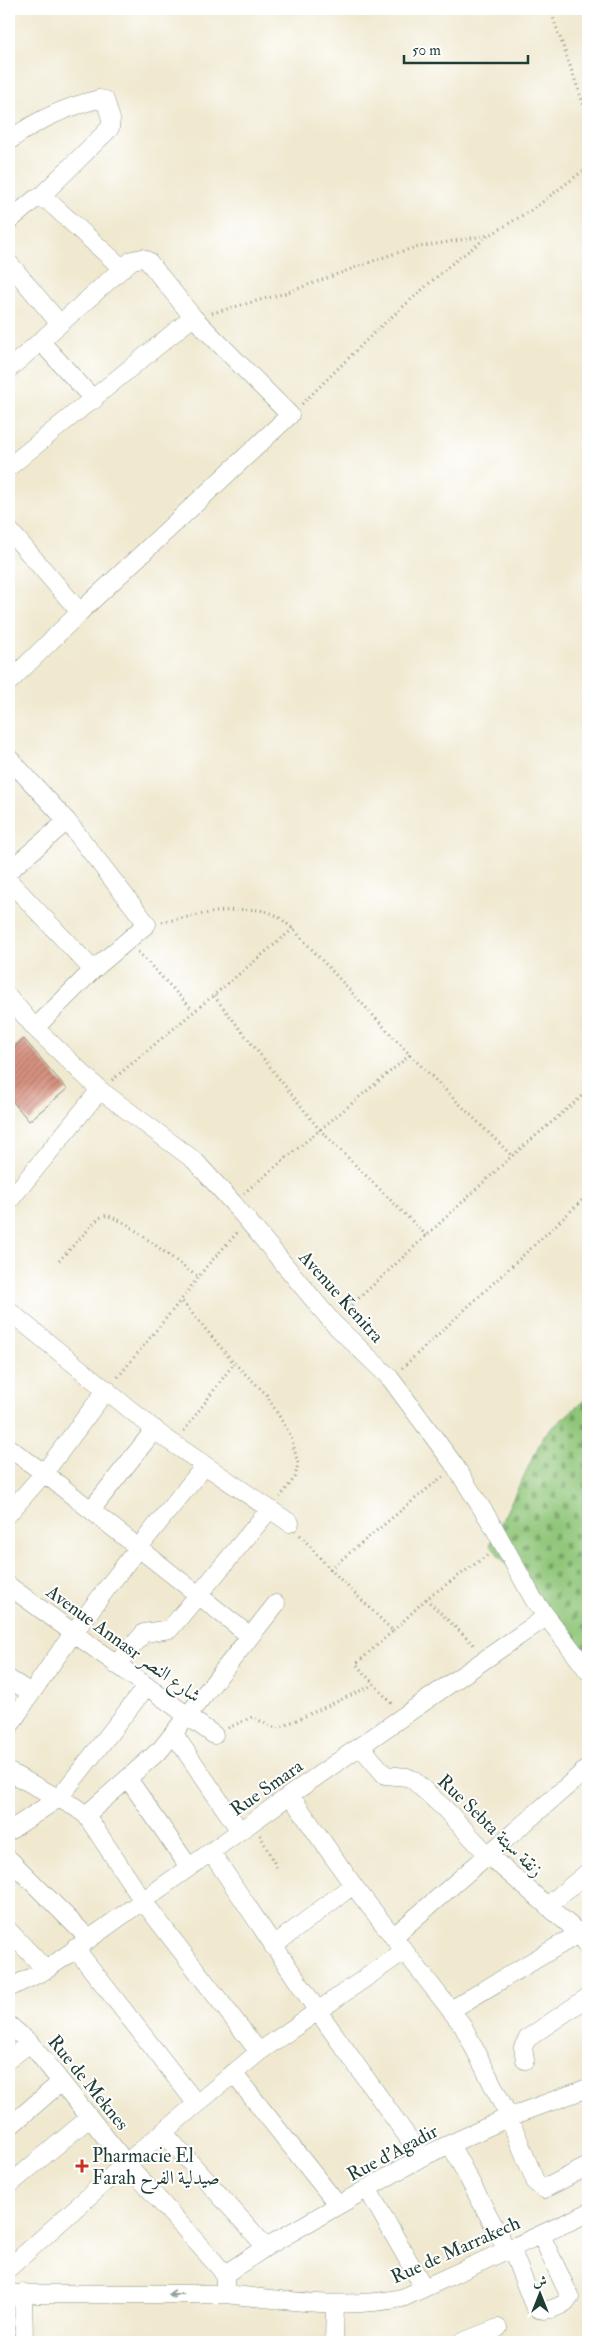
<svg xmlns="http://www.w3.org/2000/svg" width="597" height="2351" font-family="'IM FELL Double Pica',Amiri,serif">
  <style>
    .cemetery { fill: url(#cemetery-stones); stroke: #588256 }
    .building { fill: url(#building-hatch) }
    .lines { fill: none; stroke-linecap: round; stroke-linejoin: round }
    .minor-casing { stroke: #889382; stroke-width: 19 }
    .path { stroke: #889382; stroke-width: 3; stroke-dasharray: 1 4; stroke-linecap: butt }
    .minor { stroke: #fff; stroke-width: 18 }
    .oneway { stroke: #8f9e9a }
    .poi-dot { fill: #c8321e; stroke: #fff; stroke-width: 2 }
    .labels { text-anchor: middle; stroke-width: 4; stroke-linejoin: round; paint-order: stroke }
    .street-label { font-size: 19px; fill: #1f3d34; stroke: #fff }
    .poi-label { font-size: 19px; fill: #1f3d34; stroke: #fff; text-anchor: start }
  </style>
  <defs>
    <pattern id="cemetery-stones" width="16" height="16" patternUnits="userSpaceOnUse" patternTransform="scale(1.25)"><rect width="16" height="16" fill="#90c679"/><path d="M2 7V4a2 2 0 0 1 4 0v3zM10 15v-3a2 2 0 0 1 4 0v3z" fill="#75a264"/></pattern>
    <pattern id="building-hatch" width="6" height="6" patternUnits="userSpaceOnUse" patternTransform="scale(1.25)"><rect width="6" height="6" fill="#d69180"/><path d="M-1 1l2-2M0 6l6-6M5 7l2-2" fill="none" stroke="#ad786a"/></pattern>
  </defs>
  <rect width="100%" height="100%" fill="#fff"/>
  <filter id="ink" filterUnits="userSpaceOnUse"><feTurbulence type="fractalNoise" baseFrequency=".02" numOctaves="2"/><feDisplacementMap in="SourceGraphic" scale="10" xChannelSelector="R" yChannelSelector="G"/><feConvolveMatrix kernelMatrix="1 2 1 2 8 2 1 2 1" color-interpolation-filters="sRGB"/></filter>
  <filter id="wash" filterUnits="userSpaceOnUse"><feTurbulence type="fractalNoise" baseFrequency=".0096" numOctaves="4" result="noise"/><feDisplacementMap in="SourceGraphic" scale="20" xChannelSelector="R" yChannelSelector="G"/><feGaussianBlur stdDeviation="1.12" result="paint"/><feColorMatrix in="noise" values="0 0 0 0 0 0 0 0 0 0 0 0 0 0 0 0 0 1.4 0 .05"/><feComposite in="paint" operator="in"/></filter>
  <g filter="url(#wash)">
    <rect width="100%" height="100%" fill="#f0e9d0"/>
    <path class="cemetery" d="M588 1397V1659L490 1545 544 1435Z"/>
    <g id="blocks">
      <path class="building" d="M24 1039 67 1089 29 1121 9 1097V1051Z"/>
    </g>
  </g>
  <g filter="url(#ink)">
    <use href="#blocks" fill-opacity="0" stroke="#889382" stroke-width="1"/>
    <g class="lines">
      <g class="minor-casing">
        <path id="minor" d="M9 141C36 120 66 107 99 99L105 100 111 119 110 128 39 198
          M9 221 35 199 47 200 122 268
          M9 263 60 324
          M41 342 94 400
          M9 369 132 260 142 258 148 261 193 317 290 415 80 612 9 682
          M9 467 193 317
          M9 530 80 612
          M9 758 67 821 147 924 93 970 35 1028
          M9 871 67 821
          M9 881 93 970
          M9 997 35 1028 100 1090 194 1160 233 1203 333 1323 390 1378 455 1466 493 1526 534 1600 588 1671
          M9 1201 100 1090
          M9 1311 165 1438 290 1523
          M9 1448 44 1473 250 1636
          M91 1510 155 1429
          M9 1513 44 1473 107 1389
          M9 1586 214 1735
          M116 1665 144 1633 170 1629 270 1509
          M9 1679 31 1693
          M9 1727C68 1635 135 1550 205 1466
          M174 1734 240 1831
          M360 1746 385 1775 407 1777 413 1780 445 1809 487 1854 572 1927 588 1947
          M9 1772 75 1807 86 1815 143 1901 259 2052
          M129 1780 189 1867
          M290 1795 353 1885 463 2026 509 2117 536 2183 544 2189 588 2166
          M86 1815 161 1749 276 1604
          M9 1831 59 1798 146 1687
          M211 1852 317 2010 422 2157
          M9 1859 89 1939
          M547 1906 588 1872
          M9 1931 46 1970
          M393 1937 588 1768
          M273 1946 353 1885
          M75 1948 196 2103
          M9 1988 46 1970 290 1795 546 1617
          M451 2010 588 1928
          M9 2025 30 2043 126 2163 225 2274V2294C284 2300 344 2310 402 2298L588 2213
          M9 2059 30 2043
          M525 2060 523 2047 528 2038 588 1997
          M233 2073 338 2205
          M9 2127 61 2082
          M163 2132 266 2247
          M450 2144 507 2250
          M9 2185 89 2118
          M367 2188 424 2288
          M511 2248 534 2306C543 2315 565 2306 570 2297L541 2235
          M9 2268 126 2163 259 2052 404 1951
          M225 2274 266 2247 422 2157 509 2117 588 2088
          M23 2293 24 2342
          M9 2294H225
          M334 2342 335 2304
          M462 2342 498 2328"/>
      </g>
      <path class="path" d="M550 9 588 117
        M212 313 286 293 384 257 413 248 489 235
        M302 404 379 328 450 265 490 235 533 209 588 167
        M162 922C189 917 247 903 271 913 279 916 286 923 293 929L410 1055 244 1193
        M138 952 193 1010
        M214 996 319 1129 427 1236
        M410 1055 512 1156
        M112 1080 293 929
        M237 1233 206 1267 181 1300 234 1363 266 1394 291 1436 298 1464 295 1477 280 1497
        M59 1261 99 1218 107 1215 127 1224 198 1277
        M344 1312 512 1156 588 1091
        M402 1368 588 1195
        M118 1377 181 1300
        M184 1431 234 1363
        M300 1535 330 1569 393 1631 356 1664 392 1704
        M330 1569 443 1476
        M426 1599 476 1647
        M393 1631 426 1599 489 1554
        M228 1728 252 1717 277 1729 373 1685
        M260 1835 278 1870"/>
      <use href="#minor" class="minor"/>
    </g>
    <defs><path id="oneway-shaft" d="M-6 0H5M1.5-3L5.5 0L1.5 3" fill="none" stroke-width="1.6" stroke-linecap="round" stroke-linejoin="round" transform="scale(1.25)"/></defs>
    <use class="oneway" href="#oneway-shaft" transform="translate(176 2294) rotate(-180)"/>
  </g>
  <path class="poi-dot" d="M79.5 2158.5h5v5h5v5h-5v5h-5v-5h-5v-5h5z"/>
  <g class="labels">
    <g class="street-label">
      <text transform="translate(342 1296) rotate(48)" y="7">Avenue Kenitra</text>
      <text transform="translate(124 1643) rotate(36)" y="7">Avenue Annasr شارع النصر</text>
      <text transform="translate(266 1787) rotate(-35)" y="7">Rue Smara</text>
      <text transform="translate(491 1825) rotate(44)" y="7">Rue Sebta زنقة سبتة</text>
      <text transform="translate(89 2082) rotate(51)" y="7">Rue de Meknes</text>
      <text transform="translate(392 2152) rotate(-28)" y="7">Rue d'Agadir</text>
      <text transform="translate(455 2249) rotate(-24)" y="7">Rue de Marrakech</text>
    </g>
    <g class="poi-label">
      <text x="92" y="2162">Pharmacie El<tspan x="92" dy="22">Farah صيدلية الفرح</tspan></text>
    </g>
  </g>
  <rect width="597" height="2351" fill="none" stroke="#fff" stroke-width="30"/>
  <g transform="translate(540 2294)" stroke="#ffffff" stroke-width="4" paint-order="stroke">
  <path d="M0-4L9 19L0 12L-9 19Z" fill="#1f3d34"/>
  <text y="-8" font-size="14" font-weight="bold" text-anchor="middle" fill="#1f3d34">ش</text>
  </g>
  <path d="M404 55v8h124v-8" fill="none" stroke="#1f3d34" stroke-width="2.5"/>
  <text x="412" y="55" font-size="15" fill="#1f3d34" stroke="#ffffff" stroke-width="4" paint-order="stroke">50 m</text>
</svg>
